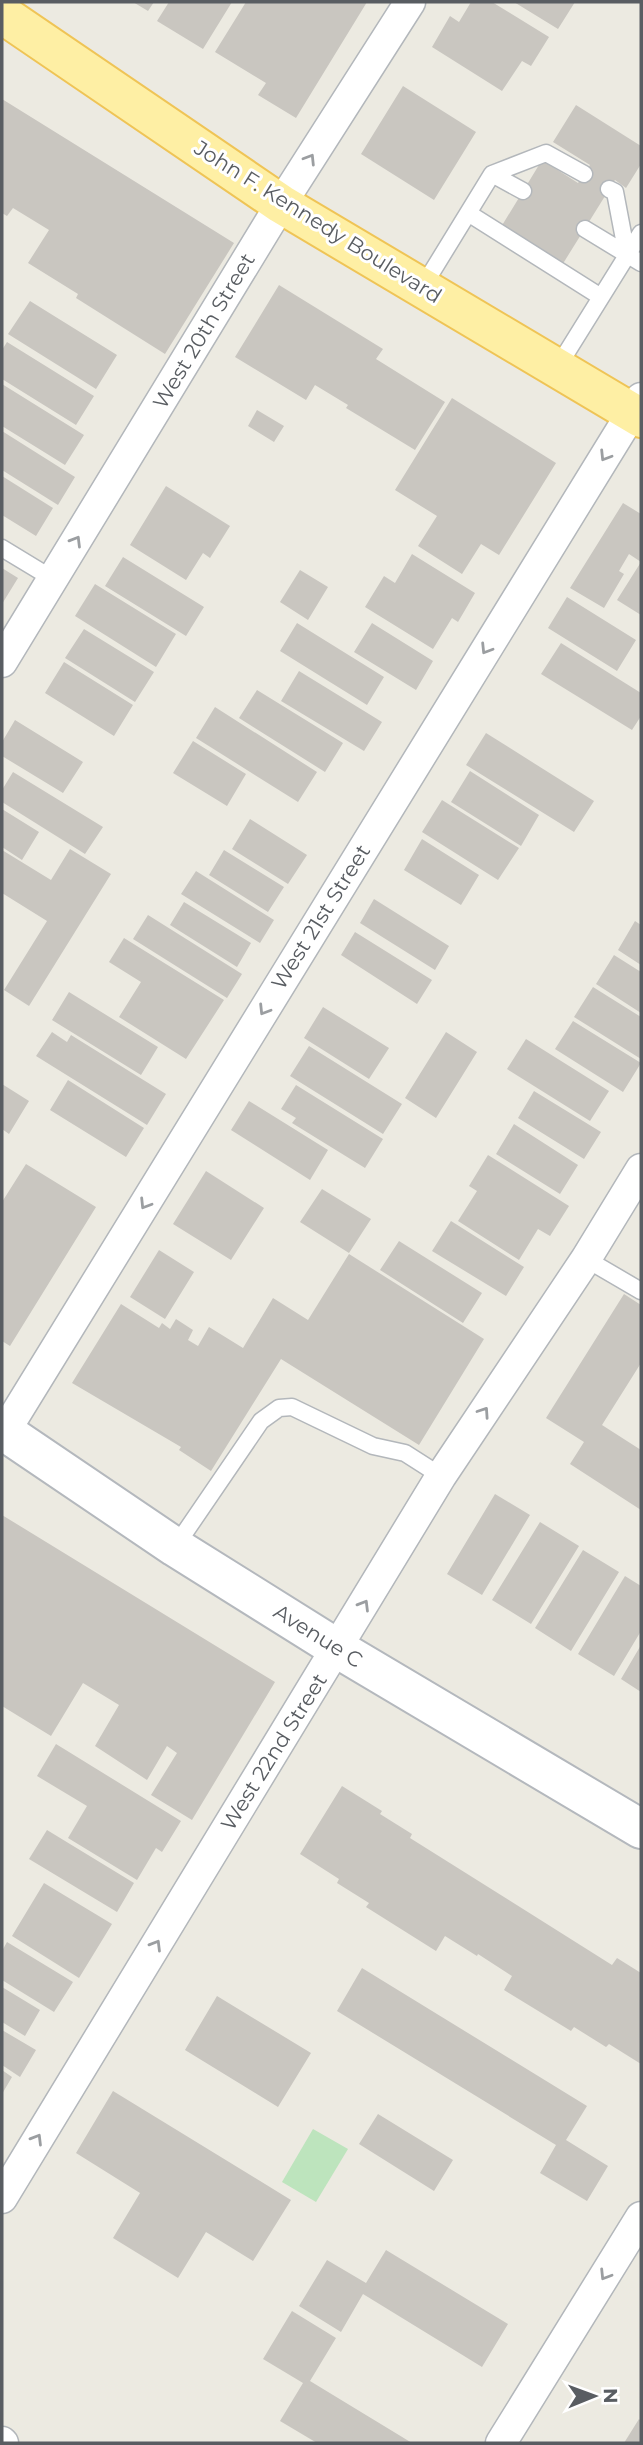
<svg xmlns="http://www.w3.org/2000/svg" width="643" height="2445" font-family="Montserrat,sans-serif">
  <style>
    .green { fill: #bde4bd }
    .building { fill: #c9c6c0 }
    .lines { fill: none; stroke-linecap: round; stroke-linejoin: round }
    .lane-casing { stroke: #b3b7bb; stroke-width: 19 }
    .street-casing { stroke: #b3b7bb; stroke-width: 33 }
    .secondary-casing { stroke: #b4b8bd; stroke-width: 42 }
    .primary-casing { stroke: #efc456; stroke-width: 42 }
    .lane { stroke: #fff; stroke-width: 16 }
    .street { stroke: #fff; stroke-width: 30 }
    .secondary { stroke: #fff; stroke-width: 38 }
    .primary { stroke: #feefa4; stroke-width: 38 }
    .oneway { stroke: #9b9ea1 }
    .labels { text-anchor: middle; stroke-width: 6; stroke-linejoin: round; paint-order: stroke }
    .street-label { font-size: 21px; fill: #595d62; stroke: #fff }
  </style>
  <rect width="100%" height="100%" fill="#eceae1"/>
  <path class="green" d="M313 2129 348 2149 316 2202 282 2182Z"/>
  <path class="building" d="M133 2H154L148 11Z
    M169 2H232L203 49 157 21Z
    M246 2H367L296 118 258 95 266 83 215 52Z
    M471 2H492L549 37 531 66 522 61 502 91 432 47 450 16 459 22Z
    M514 2H575L558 29Z
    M403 86 476 132 434 200 361 154Z
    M2 99 234 243 165 354 76 298 78 294 28 263 49 230 13 208 7 216 2 213Z
    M576 105 641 146V164L626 188 615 180 559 270 498 232 542 160 578 183 590 165 553 142Z
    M279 285 383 349 376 359 445 402 415 450 346 408 348 405 315 385 306 400 235 357Z
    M30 301 117 355 96 389 8 334Z
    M7 342 94 396 76 425 2 379V350Z
    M2 384 84 435 65 465 2 426Z
    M452 398 556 463 499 555 481 544 462 574 418 546 437 516 395 490Z
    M257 410 284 426 274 442 248 426Z
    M2 431 75 477 58 505 2 470Z
    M2 476 53 508 36 536 2 515Z
    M166 486 230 526 210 558 203 553 186 580 130 545Z
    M623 503 641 514V615L617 600 641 562 629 554 619 571 624 574 604 608 570 588Z
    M412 554 475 593 458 622 452 618 433 649 365 607 384 576 395 583Z
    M123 557 204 607 186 636 105 586Z
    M2 568 18 578 2 604Z
    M300 570 328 587 308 620 280 602Z
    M95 584 176 634 156 667 75 616Z
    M567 597 636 640 617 671 548 628Z
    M297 623 384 677 367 705 280 651Z
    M372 623 433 661 416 690 354 652Z
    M84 629 154 672 135 702 65 658Z
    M561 643 641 693V716L632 730 541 674Z
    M64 662 133 705 114 736 45 693Z
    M299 671 382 722 364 751 281 701Z
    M257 690 343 743 325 772 239 718Z
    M215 707 317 772 298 802 196 738Z
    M15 720 83 762 63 793 2 756V742Z
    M486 733 594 801 574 832 466 765Z
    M193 741 246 774 227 806 173 773Z
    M470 771 539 815 521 846 451 802Z
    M13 772 103 827 85 854 2 802V790Z
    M442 800 519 848 498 880 422 832Z
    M2 809 39 832 22 860 2 847Z
    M250 819 307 855 288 884 232 849Z
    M422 839 479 875 461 905 404 870Z
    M70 849 111 874 29 1006 4 990 47 921 2 893V850L51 880Z
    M224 850 284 887 268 912 209 875Z
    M196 871 274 920 260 943 181 894Z
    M374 899 449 946 435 970 360 923Z
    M184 902 251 943 237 967 170 925Z
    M148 915 242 974 227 998 133 939Z
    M635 921 641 925V965L618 950Z
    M355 932 432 980 417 1004 341 955Z
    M124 938 224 1000 186 1059 119 1017 141 982 109 962Z
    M614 955 641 972V1013L596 984Z
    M593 987 641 1017V1059L574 1017Z
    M69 992 158 1047 141 1075 52 1020Z
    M323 1007 389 1048 369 1079 304 1038Z
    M573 1021 641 1063 623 1092 555 1049Z
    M52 1032 67 1042 71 1035 166 1094 147 1125 36 1056Z
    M446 1032 477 1052 436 1118 405 1098Z
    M526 1039 609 1091 590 1121 507 1069Z
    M309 1046 402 1104 383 1134 290 1076Z
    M68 1080 144 1128 126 1157 50 1110Z
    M2 1084 29 1101 9 1134 2 1129Z
    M296 1085 383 1139 365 1168 292 1123 296 1118 281 1109Z
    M534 1091 601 1132 584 1159 518 1118Z
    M249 1101 328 1150 310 1180 231 1130Z
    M514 1124 578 1165 560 1194 496 1154Z
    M488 1155 569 1206 550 1236 538 1229 519 1260 458 1221 477 1191 469 1186Z
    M26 1164 96 1207 10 1346 2 1341V1202Z
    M206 1171 264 1208 231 1260 173 1224Z
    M322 1189 371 1219 349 1253 300 1222Z
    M451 1221 524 1267 506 1296 432 1251Z
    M399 1241 482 1293 463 1323 380 1270Z
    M159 1250 194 1272 165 1319 130 1297Z
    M349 1254 484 1339 419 1445 281 1359 211 1471 179 1450 181 1447 72 1383 121 1304 159 1328 162 1323 170 1329 176 1319 193 1330 188 1340 198 1346 209 1327 243 1348 273 1298 308 1320Z
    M624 1294 641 1305V1363L602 1425 641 1450V1510L570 1464 584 1442 546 1418Z
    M495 1494 530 1515 482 1595 447 1574Z
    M2 1515 275 1682 192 1820 151 1795 177 1753 167 1746 147 1780 95 1746 119 1705 83 1683 51 1736 2 1706Z
    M540 1522 579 1546 531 1624 492 1600Z
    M583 1550 619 1572 571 1651 535 1628Z
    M625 1576 641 1586V1631L614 1676 578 1654Z
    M641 1645V1692L621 1679Z
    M56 1744 181 1821 162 1852 156 1848 137 1880 68 1838 87 1806 37 1776Z
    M342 1786 382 1811 380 1814 412 1834 410 1838 612 1965 617 1958 641 1973V2064L609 2044 606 2047 574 2027 571 2031 504 1990 512 1976 478 1954 477 1956 445 1936 436 1951 366 1907 369 1903 337 1883 339 1879 300 1854Z
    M47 1830 134 1883 117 1912 29 1859Z
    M44 1883 112 1924 79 1978 12 1936Z
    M7 1942 73 1982 54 2012 2 1980V1951Z
    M362 1968 587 2106 566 2140 608 2166 587 2201 540 2173 556 2145 337 2011Z
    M2 1987 40 2010 25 2036 2 2022Z
    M217 1996 311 2053 278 2107 185 2050Z
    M2 2030 36 2050 20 2077 2 2065Z
    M2 2070 12 2077 2 2094Z
    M113 2091 291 2200 253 2261 206 2232 178 2278 113 2238 140 2193 76 2153Z
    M378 2114 453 2160 434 2191 359 2144Z
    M386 2250 508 2324 482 2367 363 2294 341 2332 299 2306 327 2260 366 2283Z
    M292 2311 336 2338 310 2381 412 2443H317L280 2421 303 2383 263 2359Z
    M639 2419 641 2421V2443H624Z"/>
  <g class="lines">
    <g class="lane-casing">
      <path id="lane" d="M492 174 546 153 584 174
        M609 189 615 192 627 255
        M468 213 601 297
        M585 229 641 263
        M422 288 492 174 523 191
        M557 368 641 233
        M2 548 53 579
        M586 1259 641 1291
        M175 1547 261 1421 279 1408 292 1407 373 1446 405 1453 441 1476"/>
    </g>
    <g class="street-casing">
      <path id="street" d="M2 662 281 204 410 2
        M2 1436 641 398
        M2 2198 441 1476 586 1259 641 1169
        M2 2442 3 2443
        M501 2443 641 2217"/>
    </g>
    <g class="secondary-casing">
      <path id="secondary" d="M2 1430 175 1547 338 1649 641 1829"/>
    </g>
    <g class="primary-casing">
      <path id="primary" d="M2 14 281 204 641 418"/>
    </g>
    <use href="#lane" class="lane"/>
    <use href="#street" class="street"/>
    <use href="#secondary" class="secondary"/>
    <use href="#primary" class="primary"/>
  </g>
  <defs><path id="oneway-chevron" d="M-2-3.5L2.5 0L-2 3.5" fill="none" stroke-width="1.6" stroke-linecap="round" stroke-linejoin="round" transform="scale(1.75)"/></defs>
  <g class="oneway">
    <use href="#oneway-chevron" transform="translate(310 159) rotate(-58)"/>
    <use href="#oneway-chevron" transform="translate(605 456) rotate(122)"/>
    <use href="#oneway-chevron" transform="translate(76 541) rotate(-59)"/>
    <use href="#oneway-chevron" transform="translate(486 649) rotate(122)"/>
    <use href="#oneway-chevron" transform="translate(264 1010) rotate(122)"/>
    <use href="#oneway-chevron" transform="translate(145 1204) rotate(122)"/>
    <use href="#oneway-chevron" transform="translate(484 1412) rotate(-56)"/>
    <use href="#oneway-chevron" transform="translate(364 1605) rotate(-59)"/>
    <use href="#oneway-chevron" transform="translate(156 1945) rotate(-59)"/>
    <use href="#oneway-chevron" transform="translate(37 2139) rotate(-59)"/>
    <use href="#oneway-chevron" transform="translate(605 2275) rotate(122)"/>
  </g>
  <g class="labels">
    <g class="street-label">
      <text transform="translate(318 222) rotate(32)" y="7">John F. Kennedy Boulevard</text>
      <text transform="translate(204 331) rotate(-59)" y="7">West 20th Street</text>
      <text transform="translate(321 917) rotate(-58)" y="7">West 21st Street</text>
      <text transform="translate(318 1636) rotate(32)" y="7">Avenue C</text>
      <text transform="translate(274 1752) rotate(-58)" y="7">West 22nd Street</text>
    </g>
  </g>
  <rect width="643" height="2445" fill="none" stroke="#595d62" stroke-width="7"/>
  <g transform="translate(594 2396) rotate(89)" stroke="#ffffff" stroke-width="5" paint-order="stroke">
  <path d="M0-5L12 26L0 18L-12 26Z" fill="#595d62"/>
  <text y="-10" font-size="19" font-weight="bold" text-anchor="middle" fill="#595d62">N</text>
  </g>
</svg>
